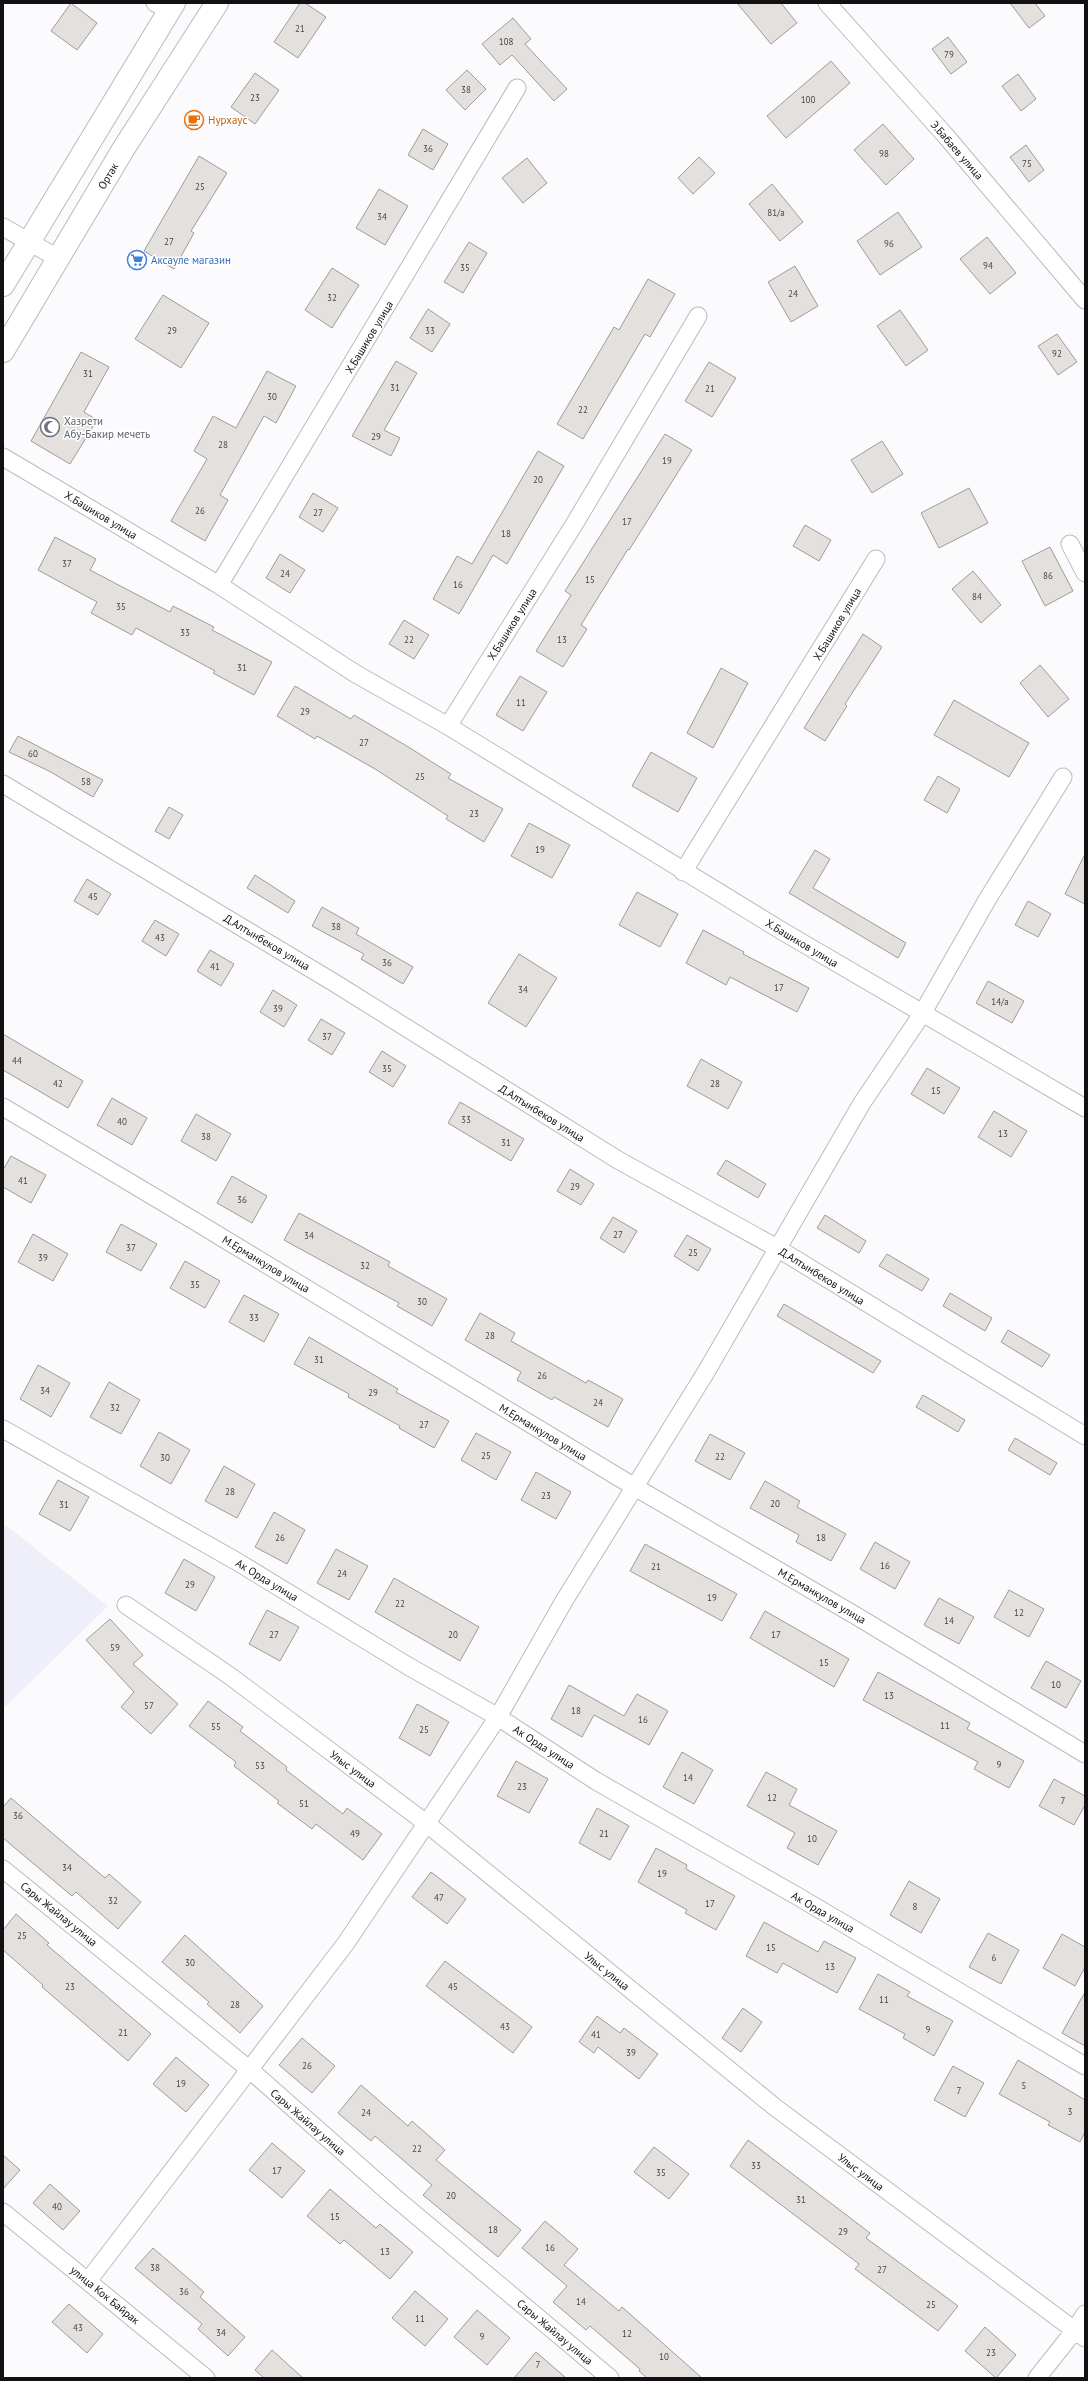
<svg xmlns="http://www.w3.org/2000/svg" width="1088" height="2381" font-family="'PT Sans',sans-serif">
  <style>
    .built { fill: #eeeff9 }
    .building { fill: #e4e0dd; stroke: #9f9b98 }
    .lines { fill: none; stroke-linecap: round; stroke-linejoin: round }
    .minor-casing { stroke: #babbbf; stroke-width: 19 }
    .tertiary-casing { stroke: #babbbf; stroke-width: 24 }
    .minor { stroke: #fff; stroke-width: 17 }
    .tertiary { stroke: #fff; stroke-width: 22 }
    .labels { text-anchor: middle; stroke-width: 3; stroke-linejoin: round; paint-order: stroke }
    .number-label { font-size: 9px; fill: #464546 }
    .food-label { font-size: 11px; fill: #c56008; stroke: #fff; text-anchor: start }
    .street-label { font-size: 11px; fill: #111113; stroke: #fff }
    .shop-label { font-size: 11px; fill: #366cbe; stroke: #fff; text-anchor: start }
    .worship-label { font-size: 11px; fill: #5b616d; stroke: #fff; text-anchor: start }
  </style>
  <rect width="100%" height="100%" fill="#fbfbfe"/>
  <path class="built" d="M3 1523 108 1606 3 1709Z"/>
  <path class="building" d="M71 3 97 23 77 50 51 31Z
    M300 3H305L326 17 298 58 274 42Z
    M737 3H781L797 23 771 44Z
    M1010 3H1035L1045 16 1029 28Z
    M513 18 531 39 525 44 567 89 554 101 512 55 500 65 482 44Z
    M948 37 967 62 951 74 932 49Z
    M831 61 850 83 786 138 767 116Z
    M467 70 486 89 465 110 446 90Z
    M255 73 279 90 255 124 231 107Z
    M1018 74 1036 99 1021 111 1002 86Z
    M883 124 914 159 886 185 854 150Z
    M423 129 448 144 433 170 408 155Z
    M1026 145 1044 170 1029 182 1010 157Z
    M199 156 227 173 191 231 194 233 174 269 144 251Z
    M699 157 715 173 693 194 678 178Z
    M527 158 547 183 523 203 502 178Z
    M772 184 803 222 780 241 749 204Z
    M379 189 408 206 385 245 356 228Z
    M898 212 922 247 880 275 857 241Z
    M987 237 1016 273 990 294 960 259Z
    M469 242 487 253 463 293 444 282Z
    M795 266 818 306 791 322 768 282Z
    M332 268 359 285 332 328 305 310Z
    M648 279 675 294 650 337 645 334 583 439 557 424 614 327 619 330Z
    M163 295 209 323 181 368 135 339Z
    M428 309 450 324 432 352 410 338Z
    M900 310 928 350 906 366 877 326Z
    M1057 334 1077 362 1058 375 1038 346Z
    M81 352 109 367 84 412 97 420 70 464 31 441Z
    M396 361 417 373 384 430 400 438 391 456 352 436Z
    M709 362 736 378 712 417 685 401Z
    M267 371 296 386 276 423 264 416 220 495 228 500 205 541 171 521 207 459 194 451 213 416 236 428Z
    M665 434 692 450 629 550 628 549 581 625 587 629 563 667 536 651 571 595 565 591Z
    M882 441 903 474 872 493 851 460Z
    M538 451 564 466 507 564 493 555 459 614 433 599 457 556 472 564Z
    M969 488 988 523 939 548 921 513Z
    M313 493 338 508 323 532 299 517Z
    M805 525 831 540 819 561 793 546Z
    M55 537 96 559 90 570 170 612 173 606 214 627 212 630 272 662 254 695 213 673 215 671 136 628 132 635 91 613 97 602 38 570Z
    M1050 547 1073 591 1045 606 1022 561Z
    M280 554 305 570 290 593 266 578Z
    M973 571 1001 605 981 623 952 589Z
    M404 620 429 635 414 659 389 644Z
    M863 634 882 647 845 704 847 706 825 741 804 728Z
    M1040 665 1069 699 1048 717 1020 683Z
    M721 668 748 683 713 748 687 733Z
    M520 676 547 692 523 731 496 715Z
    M295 686 351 719 354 715 410 748 451 774 448 778 503 809 484 842 446 819 448 816 375 769 317 736 315 739 277 716Z
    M954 700 1029 743 1009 777 934 735Z
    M18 736 103 780 93 797 49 771 9 752Z
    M651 752 697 778 678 812 632 786Z
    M938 776 960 789 947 813 924 800Z
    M169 807 183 815 169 839 155 831Z
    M529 823 570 845 552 878 511 856Z
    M815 850 830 859 813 888 906 943 898 958 789 893Z
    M1085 854V904L1065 894Z
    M255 875 295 901 288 913 247 888Z
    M87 879 111 894 98 915 74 901Z
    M637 892 678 914 660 947 619 925Z
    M1028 901 1051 914 1038 937 1015 925Z
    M322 907 359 928 356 934 413 967 403 984 361 959 364 954 312 926Z
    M155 920 179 934 166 956 142 941Z
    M703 930 744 952 743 954 809 988 797 1012 730 977 726 985 686 963Z
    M210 950 234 964 221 986 197 971Z
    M519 954 557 978 526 1027 488 1003Z
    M988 981 1024 1001 1012 1023 976 1003Z
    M273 990 297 1005 284 1027 260 1012Z
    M321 1019 345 1033 332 1055 308 1040Z
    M3 1034 83 1081 68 1108 3 1070Z
    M382 1051 406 1066 393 1087 369 1072Z
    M701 1059 742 1082 728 1109 687 1086Z
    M927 1068 960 1088 944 1114 911 1094Z
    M112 1098 147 1118 132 1145 97 1125Z
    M460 1102 524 1139 511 1161 448 1123Z
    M994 1111 1027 1131 1011 1157 978 1137Z
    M196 1114 231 1134 216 1161 181 1141Z
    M11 1156 46 1175 31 1203 3 1187V1170Z
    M726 1160 766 1184 758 1198 717 1174Z
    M570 1169 594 1184 581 1205 557 1191Z
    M232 1176 267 1196 252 1223 217 1203Z
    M299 1213 390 1262 388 1266 447 1299 432 1326 397 1306 399 1303 284 1240Z
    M825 1215 866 1241 859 1253 817 1228Z
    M613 1217 637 1231 624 1253 600 1238Z
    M121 1224 157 1244 141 1271 106 1252Z
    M33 1234 68 1254 53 1281 18 1262Z
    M687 1235 711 1249 698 1271 674 1256Z
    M887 1254 929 1279 922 1291 879 1266Z
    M185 1261 220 1281 205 1308 170 1288Z
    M950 1293 992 1318 985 1331 943 1306Z
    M244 1295 279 1314 264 1342 229 1322Z
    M784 1304 881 1361 873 1373 777 1316Z
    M480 1313 515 1333 511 1341 586 1383 588 1380 623 1399 608 1427 554 1397 552 1400 517 1380 521 1372 465 1340Z
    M1008 1330 1050 1355 1042 1367 1001 1342Z
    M309 1337 398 1389 396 1392 449 1421 434 1448 399 1428 400 1426 348 1397 349 1394 294 1364Z
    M38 1365 70 1383 51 1417 20 1399Z
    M109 1382 140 1400 121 1434 90 1417Z
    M923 1395 965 1420 958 1432 916 1407Z
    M159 1432 190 1450 171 1484 140 1466Z
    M476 1433 511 1452 496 1480 461 1460Z
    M710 1434 745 1453 730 1480 695 1461Z
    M1015 1438 1057 1463 1050 1475 1008 1450Z
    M224 1466 255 1484 237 1518 205 1501Z
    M536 1472 571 1492 556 1519 521 1500Z
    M58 1480 89 1497 70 1531 39 1514Z
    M765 1481 800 1501 797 1507 846 1534 831 1561 796 1542 799 1535 750 1508Z
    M274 1512 305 1530 287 1564 255 1547Z
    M875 1542 910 1562 895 1589 860 1569Z
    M645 1544 737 1594 722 1621 630 1571Z
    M336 1549 368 1566 349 1600 317 1583Z
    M184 1559 215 1577 196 1611 165 1593Z
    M394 1578 479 1627 460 1661 375 1612Z
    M1009 1590 1044 1609 1029 1637 994 1617Z
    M939 1598 974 1617 959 1644 924 1625Z
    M267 1610 299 1627 280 1661 249 1644Z
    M765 1611 849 1659 834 1687 750 1638Z
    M110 1619 143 1655 133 1664 178 1704 151 1734 121 1707 134 1692 86 1640Z
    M1046 1661 1081 1681 1066 1708 1031 1688Z
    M878 1672 970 1723 967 1729 1024 1761 1009 1788 974 1769 978 1762 863 1700Z
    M569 1685 624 1716 637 1694 668 1711 649 1745 594 1715 582 1737 551 1719Z
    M208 1701 243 1727 240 1731 287 1767 286 1770 343 1814 347 1808 382 1834 363 1860 316 1824 312 1829 277 1803 279 1801 234 1766 236 1762 189 1726Z
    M417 1704 449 1722 430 1756 399 1738Z
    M682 1752 713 1770 694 1804 663 1787Z
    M516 1761 548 1779 529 1813 497 1796Z
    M766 1772 797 1789 789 1805 837 1831 818 1865 787 1848 795 1833 747 1806Z
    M1054 1779 1085 1796V1805L1074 1825 1039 1806Z
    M11 1798 105 1878 109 1874 141 1902 118 1929 76 1892 72 1896 3 1838V1807Z
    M597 1808 629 1826 610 1860 579 1843Z
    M656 1848 687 1865 686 1869 735 1896 716 1930 685 1913 687 1910 638 1882Z
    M431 1872 466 1899 447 1924 412 1897Z
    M909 1881 940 1899 921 1933 890 1915Z
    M16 1914 49 1943 47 1945 151 2034 128 2061 42 1987 43 1985 3 1950V1930Z
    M764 1922 818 1952 824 1941 856 1958 837 1993 783 1963 777 1973 746 1956Z
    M988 1933 1019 1950 1001 1984 969 1967Z
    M1062 1934 1085 1947V1967L1075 1986 1043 1968Z
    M185 1935 263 2006 240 2033 207 2004 209 2002 162 1962Z
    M445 1961 532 2027 513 2053 426 1986Z
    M878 1974 910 1992 907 1996 953 2021 934 2056 903 2038 905 2034 859 2009Z
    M1085 1992V2046L1062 2033Z
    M743 2008 762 2022 741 2052 722 2038Z
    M597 2016 620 2033 624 2028 658 2054 639 2079 598 2047 594 2053 579 2042Z
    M302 2038 335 2066 312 2093 279 2065Z
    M176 2057 209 2085 186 2112 153 2084Z
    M1018 2060 1085 2100V2132L1080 2142 1048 2125 1050 2122 999 2094Z
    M953 2066 984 2083 965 2117 934 2100Z
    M361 2085 408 2126 412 2121 445 2150 436 2160 521 2230 498 2257 423 2195 432 2185 375 2136 371 2141 338 2113Z
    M748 2140 870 2233 866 2238 958 2306 938 2331 855 2269 859 2264 730 2166Z
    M272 2143 305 2171 282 2198 249 2170Z
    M654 2147 689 2174 669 2199 634 2172Z
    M3 2155 20 2170 3 2189Z
    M50 2184 80 2211 63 2230 33 2203Z
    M330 2189 376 2228 380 2224 413 2252 390 2279 344 2240 340 2244 307 2216Z
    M545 2221 578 2249 564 2265 619 2311 622 2307 702 2378H647L639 2371 640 2369 590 2326 586 2330 553 2302 567 2286 522 2248Z
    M153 2248 204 2292 200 2297 245 2337 228 2356 198 2329 202 2324 135 2268Z
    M415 2291 448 2319 425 2346 392 2318Z
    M69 2304 103 2334 87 2353 52 2322Z
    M477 2310 510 2338 487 2365 454 2337Z
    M985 2327 1016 2355 996 2378 965 2351Z
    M272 2350 303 2378H264L255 2370Z
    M536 2352 566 2378H514Z"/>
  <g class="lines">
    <g class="minor-casing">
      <path id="minor" d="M155 3 169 10
        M827 3 945 135 1085 300
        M3 227 59 259
        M3 457 219 585 356 674 448 726 782 931 1085 1108
        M1070 544 1085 573
        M219 585 517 88
        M448 726 575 523 698 316
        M3 784 333 982 618 1160 777 1248 1085 1436
        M683 872 876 559
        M3 1107 193 1220 633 1486 858 1617 1085 1754
        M3 1429 236 1561 408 1666 498 1717 596 1781 797 1896 1085 2066
        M126 1605 230 1676 426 1823 776 2108 1085 2338
        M3 1869 250 2070 393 2196 610 2378
        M3 2212 206 2378
        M88 2281 346 1943 498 1717 564 1601 706 1372 862 1103 922 1014 987 900 1063 777
        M1037 2378 1075 2330 1085 2314"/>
    </g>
    <g class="tertiary-casing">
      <path id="tertiary" d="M3 285 174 3
        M3 351 124 148 217 3"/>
    </g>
    <use href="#minor" class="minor"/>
    <use href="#tertiary" class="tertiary"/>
  </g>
  <defs>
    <g id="cafe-ring" transform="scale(1)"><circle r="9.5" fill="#fff" stroke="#e8710a" stroke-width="1.5"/><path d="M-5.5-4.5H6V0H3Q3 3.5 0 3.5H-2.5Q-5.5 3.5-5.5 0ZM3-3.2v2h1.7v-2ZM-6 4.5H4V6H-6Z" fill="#e8710a"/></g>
    <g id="supermarket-ring" transform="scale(1)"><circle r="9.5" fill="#fff" stroke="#3f7fe0" stroke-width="1.5"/><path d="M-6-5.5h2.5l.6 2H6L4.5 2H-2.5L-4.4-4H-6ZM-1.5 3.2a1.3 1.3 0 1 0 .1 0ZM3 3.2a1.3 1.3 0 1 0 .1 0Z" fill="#3f7fe0"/></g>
    <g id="mosque-ring" transform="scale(1)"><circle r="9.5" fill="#fff" stroke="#6b7280" stroke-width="1.5"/><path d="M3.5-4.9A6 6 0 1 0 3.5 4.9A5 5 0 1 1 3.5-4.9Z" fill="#6b7280"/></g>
  </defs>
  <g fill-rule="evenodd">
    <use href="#cafe-ring" x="194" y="120"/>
    <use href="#supermarket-ring" x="137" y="260"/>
    <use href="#mosque-ring" x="50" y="427"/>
  </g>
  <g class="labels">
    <g class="number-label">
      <text x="300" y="32">21</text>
      <text x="506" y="45">108</text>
      <text x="949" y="58">79</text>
      <text x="466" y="93">38</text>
      <text x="255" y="101">23</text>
      <text x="808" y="103">100</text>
      <text x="428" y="152">36</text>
      <text x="884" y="157">98</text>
      <text x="1027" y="167">75</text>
      <text x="200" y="190">25</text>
      <text x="776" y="216">81/а</text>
      <text x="382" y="220">34</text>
      <text x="169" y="245">27</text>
      <text x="889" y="247">96</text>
      <text x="988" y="269">94</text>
      <text x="465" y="271">35</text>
      <text x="793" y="297">24</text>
      <text x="332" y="301">32</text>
      <text x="172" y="334">29</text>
      <text x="430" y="334">33</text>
      <text x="1057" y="357">92</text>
      <text x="88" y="377">31</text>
      <text x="395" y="391">31</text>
      <text x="710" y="392">21</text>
      <text x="272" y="400">30</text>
      <text x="583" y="413">22</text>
      <text x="376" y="440">29</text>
      <text x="223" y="448">28</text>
      <text x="667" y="464">19</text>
      <text x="538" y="483">20</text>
      <text x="200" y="514">26</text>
      <text x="318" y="516">27</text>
      <text x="627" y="525">17</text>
      <text x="506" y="537">18</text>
      <text x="67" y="567">37</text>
      <text x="285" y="577">24</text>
      <text x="1048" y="579">86</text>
      <text x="590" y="583">15</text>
      <text x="458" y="588">16</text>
      <text x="977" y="600">84</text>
      <text x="121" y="610">35</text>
      <text x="185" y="636">33</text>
      <text x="409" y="643">22</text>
      <text x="562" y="643">13</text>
      <text x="242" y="671">31</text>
      <text x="521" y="706">11</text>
      <text x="305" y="715">29</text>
      <text x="364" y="746">27</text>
      <text x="33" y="757">60</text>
      <text x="420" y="780">25</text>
      <text x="86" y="785">58</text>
      <text x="474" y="817">23</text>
      <text x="540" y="853">19</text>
      <text x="93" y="900">45</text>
      <text x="336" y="930">38</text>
      <text x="160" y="941">43</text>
      <text x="387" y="966">36</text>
      <text x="215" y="970">41</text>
      <text x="779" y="991">17</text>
      <text x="523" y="993">34</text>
      <text x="1000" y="1005">14/а</text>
      <text x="278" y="1012">39</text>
      <text x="327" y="1040">37</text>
      <text x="17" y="1064">44</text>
      <text x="387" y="1072">35</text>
      <text x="58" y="1087">42</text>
      <text x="715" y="1087">28</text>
      <text x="936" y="1094">15</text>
      <text x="466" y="1123">33</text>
      <text x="122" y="1125">40</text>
      <text x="1003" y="1137">13</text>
      <text x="206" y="1140">38</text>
      <text x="506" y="1146">31</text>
      <text x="23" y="1184">41</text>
      <text x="575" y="1190">29</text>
      <text x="242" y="1203">36</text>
      <text x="618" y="1238">27</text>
      <text x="309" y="1239">34</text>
      <text x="131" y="1251">37</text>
      <text x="693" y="1256">25</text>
      <text x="43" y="1261">39</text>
      <text x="365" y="1269">32</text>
      <text x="195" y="1288">35</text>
      <text x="422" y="1305">30</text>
      <text x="254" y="1321">33</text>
      <text x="490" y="1339">28</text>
      <text x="319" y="1363">31</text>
      <text x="542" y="1379">26</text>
      <text x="45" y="1394">34</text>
      <text x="373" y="1396">29</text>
      <text x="598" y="1406">24</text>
      <text x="115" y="1411">32</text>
      <text x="424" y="1428">27</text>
      <text x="486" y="1459">25</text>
      <text x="720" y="1460">22</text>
      <text x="165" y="1461">30</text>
      <text x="230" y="1495">28</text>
      <text x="546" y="1499">23</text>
      <text x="775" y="1507">20</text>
      <text x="64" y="1508">31</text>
      <text x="280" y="1541">26</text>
      <text x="821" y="1541">18</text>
      <text x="885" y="1569">16</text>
      <text x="656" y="1570">21</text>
      <text x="342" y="1577">24</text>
      <text x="190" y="1588">29</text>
      <text x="712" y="1601">19</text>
      <text x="400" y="1607">22</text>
      <text x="1019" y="1616">12</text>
      <text x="949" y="1624">14</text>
      <text x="274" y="1638">27</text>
      <text x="453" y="1638">20</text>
      <text x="776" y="1638">17</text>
      <text x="115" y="1651">59</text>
      <text x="824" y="1666">15</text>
      <text x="1056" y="1688">10</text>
      <text x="889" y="1699">13</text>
      <text x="149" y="1709">57</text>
      <text x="576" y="1714">18</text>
      <text x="643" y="1723">16</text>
      <text x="945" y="1729">11</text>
      <text x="216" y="1730">55</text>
      <text x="424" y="1733">25</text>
      <text x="999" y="1768">9</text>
      <text x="260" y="1769">53</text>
      <text x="688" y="1781">14</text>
      <text x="522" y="1790">23</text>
      <text x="772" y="1801">12</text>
      <text x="1063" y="1804">7</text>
      <text x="304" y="1807">51</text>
      <text x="18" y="1819">36</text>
      <text x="355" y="1837">49</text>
      <text x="604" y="1837">21</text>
      <text x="812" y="1842">10</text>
      <text x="67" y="1871">34</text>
      <text x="662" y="1877">19</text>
      <text x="439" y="1901">47</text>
      <text x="113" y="1904">32</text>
      <text x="710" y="1907">17</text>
      <text x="915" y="1910">8</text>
      <text x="22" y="1939">25</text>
      <text x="771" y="1951">15</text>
      <text x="994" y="1961">6</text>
      <text x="190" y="1966">30</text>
      <text x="830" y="1970">13</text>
      <text x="70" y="1990">23</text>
      <text x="453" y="1990">45</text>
      <text x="884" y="2003">11</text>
      <text x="235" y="2008">28</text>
      <text x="505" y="2030">43</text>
      <text x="928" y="2033">9</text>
      <text x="123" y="2036">21</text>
      <text x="596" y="2038">41</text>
      <text x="631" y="2056">39</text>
      <text x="307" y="2069">26</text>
      <text x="181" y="2087">19</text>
      <text x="1024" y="2089">5</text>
      <text x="959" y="2094">7</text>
      <text x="1070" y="2115">3</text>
      <text x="366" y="2116">24</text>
      <text x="417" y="2152">22</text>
      <text x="756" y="2169">33</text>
      <text x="277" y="2174">17</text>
      <text x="661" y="2176">35</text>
      <text x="451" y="2199">20</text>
      <text x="801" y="2203">31</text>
      <text x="57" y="2210">40</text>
      <text x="335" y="2220">15</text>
      <text x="493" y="2233">18</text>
      <text x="843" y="2235">29</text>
      <text x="550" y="2251">16</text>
      <text x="385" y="2255">13</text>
      <text x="155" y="2271">38</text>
      <text x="882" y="2273">27</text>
      <text x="184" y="2295">36</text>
      <text x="581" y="2305">14</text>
      <text x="931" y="2308">25</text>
      <text x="420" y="2322">11</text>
      <text x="78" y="2331">43</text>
      <text x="221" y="2336">34</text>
      <text x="627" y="2337">12</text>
      <text x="482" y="2340">9</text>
      <text x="991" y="2356">23</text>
      <text x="664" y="2360">10</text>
      <text x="538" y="2368">7</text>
    </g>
    <g class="food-label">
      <text x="208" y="124">Нурхаус</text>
    </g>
    <g class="street-label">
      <text transform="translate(957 150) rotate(49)" y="4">Э.Бабаев улица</text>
      <text transform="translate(108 176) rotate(-60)" y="4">Ортак</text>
      <text transform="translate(369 337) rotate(-59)" y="4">Х.Башиков улица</text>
      <text transform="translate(101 515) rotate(31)" y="4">Х.Башиков улица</text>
      <text transform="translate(512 624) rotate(-58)" y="4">Х.Башиков улица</text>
      <text transform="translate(837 624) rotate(-59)" y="4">Х.Башиков улица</text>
      <text transform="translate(267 942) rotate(31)" y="4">Д.Алтынбеков улица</text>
      <text transform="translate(802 943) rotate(31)" y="4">Х.Башиков улица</text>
      <text transform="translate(542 1113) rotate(32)" y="4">Д.Алтынбеков улица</text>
      <text transform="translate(266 1264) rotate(31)" y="4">М.Ерманкулов улица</text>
      <text transform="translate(822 1276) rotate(32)" y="4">Д.Алтынбеков улица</text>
      <text transform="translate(543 1432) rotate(31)" y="4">М.Ерманкулов улица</text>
      <text transform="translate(267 1580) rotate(31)" y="4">Ак Орда улица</text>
      <text transform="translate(822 1596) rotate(30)" y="4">М.Ерманкулов улица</text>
      <text transform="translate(544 1747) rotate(33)" y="4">Ак Орда улица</text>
      <text transform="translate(353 1769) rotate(37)" y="4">Улыс улица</text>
      <text transform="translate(823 1912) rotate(30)" y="4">Ак Орда улица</text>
      <text transform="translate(59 1914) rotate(39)" y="4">Сары Жайлау улица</text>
      <text transform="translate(607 1971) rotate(39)" y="4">Улыс улица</text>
      <text transform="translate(308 2122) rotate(41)" y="4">Сары Жайлау улица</text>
      <text transform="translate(861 2172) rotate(37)" y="4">Улыс улица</text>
      <text transform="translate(105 2295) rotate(39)" y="4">улица Кок Байрак</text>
      <text transform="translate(555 2332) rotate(40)" y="4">Сары Жайлау улица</text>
    </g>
    <g class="shop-label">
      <text x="151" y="264">Аксауле магазин</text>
    </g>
    <g class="worship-label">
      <text x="64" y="425">Хазрети<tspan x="64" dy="13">Абу-Бакир мечеть</tspan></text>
    </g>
  </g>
  <rect width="1088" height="2381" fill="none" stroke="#111113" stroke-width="8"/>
</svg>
